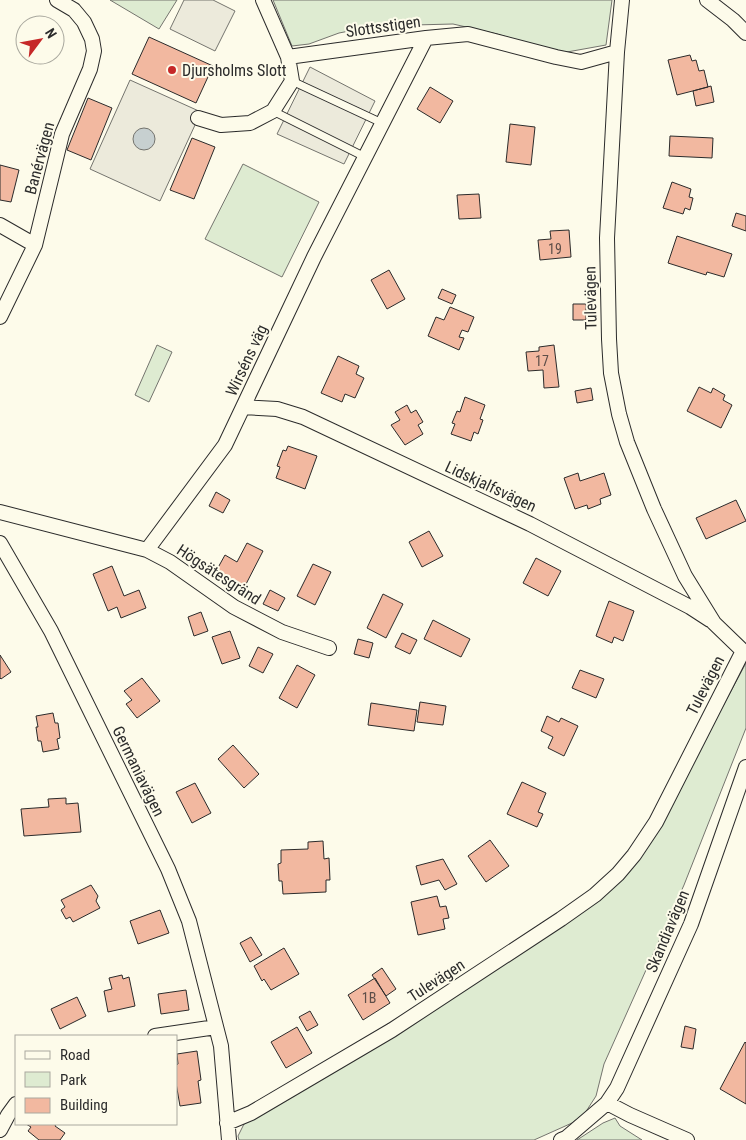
<svg xmlns="http://www.w3.org/2000/svg" width="746" height="1140" font-family="'Roboto Condensed',sans-serif">
  <style>
    .green { fill: #deebd1; stroke: #74746e }
    .parking { fill: #eceadb; stroke: #74746e }
    .water { fill: #c7d0d0; stroke: #74746e }
    .building { fill: #f2b8a0; stroke: #2b2b2b }
    .lines { fill: none; stroke-linecap: round; stroke-linejoin: round }
    .lane-casing { stroke: #2b2b2b; stroke-width: 9 }
    .street-casing { stroke: #2b2b2b; stroke-width: 16 }
    .lane { stroke: #fdfbea; stroke-width: 7 }
    .street { stroke: #fdfbea; stroke-width: 14 }
    .poi-dot { fill: #c62828; stroke: #fdfbea; stroke-width: 2 }
    .labels { text-anchor: middle; stroke-width: 4; stroke-linejoin: round; paint-order: stroke }
    .number-label { font-size: 14px; fill: #5d4e48 }
    .street-label { font-size: 16px; fill: #2b2b2b; stroke: #fdfbea }
    .poi-label { font-size: 16px; fill: #2b2b2b; stroke: #fdfbea; text-anchor: start }
  </style>
  <rect width="100%" height="100%" fill="#fdfbea"/>
  <path class="green" d="M110 0H177L159 29Z
    M273 0H612L606 45 567 52 543 48 497 34 453 24 375 26 339 33 309 44 292 46Z
    M243 164 319 202 282 277 205 239Z
    M157 345 172 352 149 402 135 395Z
    M746 663V728L684 885 604 1064 596 1096 585 1113 572 1123 534 1140H239L238 1136 244 1124 337 1070 574 918 671 803Z
    M615 1118 620 1126 642 1140H577L603 1123Z"/>
  <path class="parking" d="M184 0H213L235 11 215 51 170 29Z
    M310 67 375 101 344 164 277 134Z
    M130 80 201 112 160 201 90 169Z"/>
  <path class="water" d="M133 139a11 11 0 1 1 22 0a11 11 0 1 1-22 0Z"/>
  <path class="building" d="M149 37 213 66 196 103 132 74Z
    M690 55 692 61 696 60 699 71 704 70 708 87 677 95 668 60Z
    M711 86 714 102 696 106 693 91Z
    M430 87 453 101 440 123 417 109Z
    M88 98 112 108 91 160 67 150Z
    M510 124 535 127 531 165 506 162Z
    M670 136 713 138 712 158 669 156Z
    M192 138 215 147 194 199 170 190Z
    M0 165 19 170 11 202 0 200Z
    M672 182 691 189 689 197 693 198 690 210 685 208 683 214 663 208Z
    M479 194 481 218 459 219 457 195Z
    M736 213 746 216V231L732 226Z
    M569 230 571 257 540 260 538 240 551 239 550 231Z
    M677 236 732 254 724 277 707 272 706 275 668 263Z
    M389 270 405 299 387 309 371 280Z
    M442 289 456 295 452 304 438 298Z
    M573 304H586V320H573Z
    M450 307 474 317 468 332 462 330 459 337 464 338 459 350 428 336 436 317 444 320Z
    M554 345 559 387 544 388 543 370 528 371 526 352 539 351V347Z
    M338 356 359 366 356 374 364 378 355 398 345 394 342 402 321 393Z
    M699 387 711 393 713 388 725 395 723 400 732 405 721 428 687 411Z
    M591 388 593 400 577 403 575 391Z
    M465 397 485 405 480 419 483 420 478 434 474 432 471 441 451 434 455 424 452 423 457 411 460 412Z
    M407 405 411 413 416 410 423 422 418 425 423 434 405 445 391 425 400 420 395 412Z
    M288 446 317 456 305 489 276 478 280 467 277 466 283 450 286 451Z
    M578 473 580 481 604 473 611 495 600 499 601 504 588 509 587 505 575 509 564 478Z
    M216 492 230 500 223 513 209 506Z
    M736 500 746 521 706 539 696 518Z
    M429 531 443 556 422 567 409 542Z
    M247 543 263 551 244 588 215 573 225 555 237 562Z
    M536 558 561 571 548 596 523 583Z
    M313 564 331 572 315 605 297 596Z
    M112 566 124 596 139 590 146 608 121 618 117 607 108 611 93 574Z
    M270 590 285 598 278 611 263 604Z
    M383 594 403 604 386 638 367 628Z
    M609 601 634 611 623 641 614 637 612 643 596 636Z
    M201 612 208 631 194 636 188 617Z
    M433 620 470 639 461 657 424 639Z
    M230 631 240 658 222 664 212 637Z
    M402 633 417 640 410 654 395 647Z
    M358 639 373 643 369 658 354 654Z
    M258 647 273 654 263 673 249 666Z
    M0 655 11 672 1 679 0 678Z
    M297 665 315 675 297 708 279 698Z
    M580 670 604 679 596 698 572 688Z
    M142 678 160 701 137 718 126 704 132 700 124 691Z
    M420 702 446 706 443 725 417 722Z
    M371 703 417 710 414 731 368 725Z
    M53 713 55 723H58L60 738 57 739 59 749 43 752 41 741H38L36 727H38L36 716Z
    M547 716 559 722 561 718 578 726 564 756 548 748 553 737 541 731Z
    M233 745 259 774 244 788 218 759Z
    M522 782 546 793 538 812 543 814 537 827 507 814Z
    M195 783 211 813 192 823 176 792Z
    M66 798V804L78 803 81 832 24 836 21 809 49 807 48 799Z
    M490 840 509 866 486 882 468 856Z
    M323 841 324 859 329 858 330 880H326V892L283 894 282 881H279L278 864 281 863V850L308 849V842Z
    M443 859 457 884 445 890 439 880 421 885 416 866Z
    M91 885 98 896 96 901 100 908 73 922 70 917 66 919 61 910 65 907 61 900Z
    M437 896 440 907 446 906 449 918 443 919 445 929 418 935 411 902Z
    M160 910 169 933 138 944 130 921Z
    M251 937 262 955 250 962 240 943Z
    M284 948 299 974 271 990 264 979 262 981 254 966Z
    M382 968 396 989 386 996 372 975Z
    M122 975 123 979 129 977 135 1006 108 1012 104 991 112 989 109 978Z
    M375 978 390 1003 363 1020 348 995Z
    M186 990 189 1010 161 1014 158 994Z
    M77 997 86 1016 60 1029 51 1009Z
    M310 1011 318 1025 307 1031 299 1017Z
    M685 1026 696 1029 693 1049 681 1047Z
    M297 1027 312 1053 286 1068 271 1042Z
    M745 1042 746 1043V1104L720 1089Z
    M197 1051 201 1080 198 1081 201 1103 180 1106 176 1083V1065L178 1064 177 1054Z
    M26 1124H56L55 1126 65 1133 60 1140H39L28 1131 31 1127Z"/>
  <g class="lines">
    <g class="lane-casing">
      <path id="lane" d="M292 81 382 123
        M273 111 365 157"/>
    </g>
    <g class="street-casing">
      <path id="street" d="M263 0 288 57
        M707 0 733 20 746 33
        M198 118 221 125 250 123 273 111 292 81 288 57 426 38 468 34 556 57 581 62 617 52
        M0 225 35 245
        M0 317 35 245 62 134 90 69 94 51 92 39 84 22 74 10 57 0
        M243 407 277 409 303 417 530 524 690 607 710 620
        M0 512 147 550 225 445 314 257 426 38
        M0 543 51 631 168 869 189 921 221 1046 229 1140
        M147 550 170 562 234 607 282 632 329 648
        M155 1036 216 1027
        M607 1103 630 1115 687 1140
        M227 1123 251 1113 392 1030 561 919 595 895 618 874 634 855 656 822 743 651 714 623 685 576 654 509 627 442 619 414 611 373 609 339 607 238 617 52 622 0
        M0 1130 8 1115 16 1104
        M561 1140 566 1138 607 1103 617 1088 691 924 746 767"/>
    </g>
    <use href="#lane" class="lane"/>
    <use href="#street" class="street"/>
  </g>
  <circle class="poi-dot" cx="172" cy="70" r="5"/>
  <g class="labels">
    <g class="number-label">
      <text x="555" y="254">19</text>
      <text x="542" y="366">17</text>
      <text x="369" y="1003">1B</text>
    </g>
    <g class="street-label">
      <text transform="translate(383 26) rotate(-8)" y="6">Slottsstigen</text>
      <text transform="translate(39 158) rotate(-75)" y="6">Banérvägen</text>
      <text transform="translate(590 298) rotate(-91)" y="6">Tulevägen</text>
      <text transform="translate(246 360) rotate(-65)" y="6">Wirséns väg</text>
      <text transform="translate(491 486) rotate(25)" y="6">Lidskjalfsvägen</text>
      <text transform="translate(219 574) rotate(33)" y="6">Högsätesgränd</text>
      <text transform="translate(705 685) rotate(-63)" y="6">Tulevägen</text>
      <text transform="translate(139 771) rotate(64)" y="6">Germaniavägen</text>
      <text transform="translate(667 931) rotate(-67)" y="6">Skandiavägen</text>
      <text transform="translate(436 980) rotate(-33)" y="6">Tulevägen</text>
    </g>
    <g class="poi-label">
      <text x="182" y="76">Djursholms Slott</text>
    </g>
  </g>
  <rect x="15" y="1035" width="162" height="90" fill="#fdfbea" stroke="#a9a89e"/>
  <rect x="25" y="1051" width="25" height="8" fill="#fdfbea" stroke="#a9a89e"/>
  <text x="60" y="1060" font-size="15" fill="#2b2b2b">Road</text>
  <rect x="25" y="1072" width="25" height="15" fill="#deebd1" stroke="#a9a89e"/>
  <text x="60" y="1085" font-size="15" fill="#2b2b2b">Park</text>
  <rect x="25" y="1098" width="25" height="15" fill="#f2b8a0" stroke="#a9a89e"/>
  <text x="60" y="1110" font-size="15" fill="#2b2b2b">Building</text>
  <g transform="translate(40 40) rotate(58)"><circle r="24" fill="#fdfbea" stroke="#a9a89e"/>
  <path d="M0-4L9 19L0 12L-9 19Z" fill="#c62828"/>
  <text y="-8" font-size="14" font-weight="bold" text-anchor="middle" fill="#2b2b2b">N</text>
  </g>
</svg>
